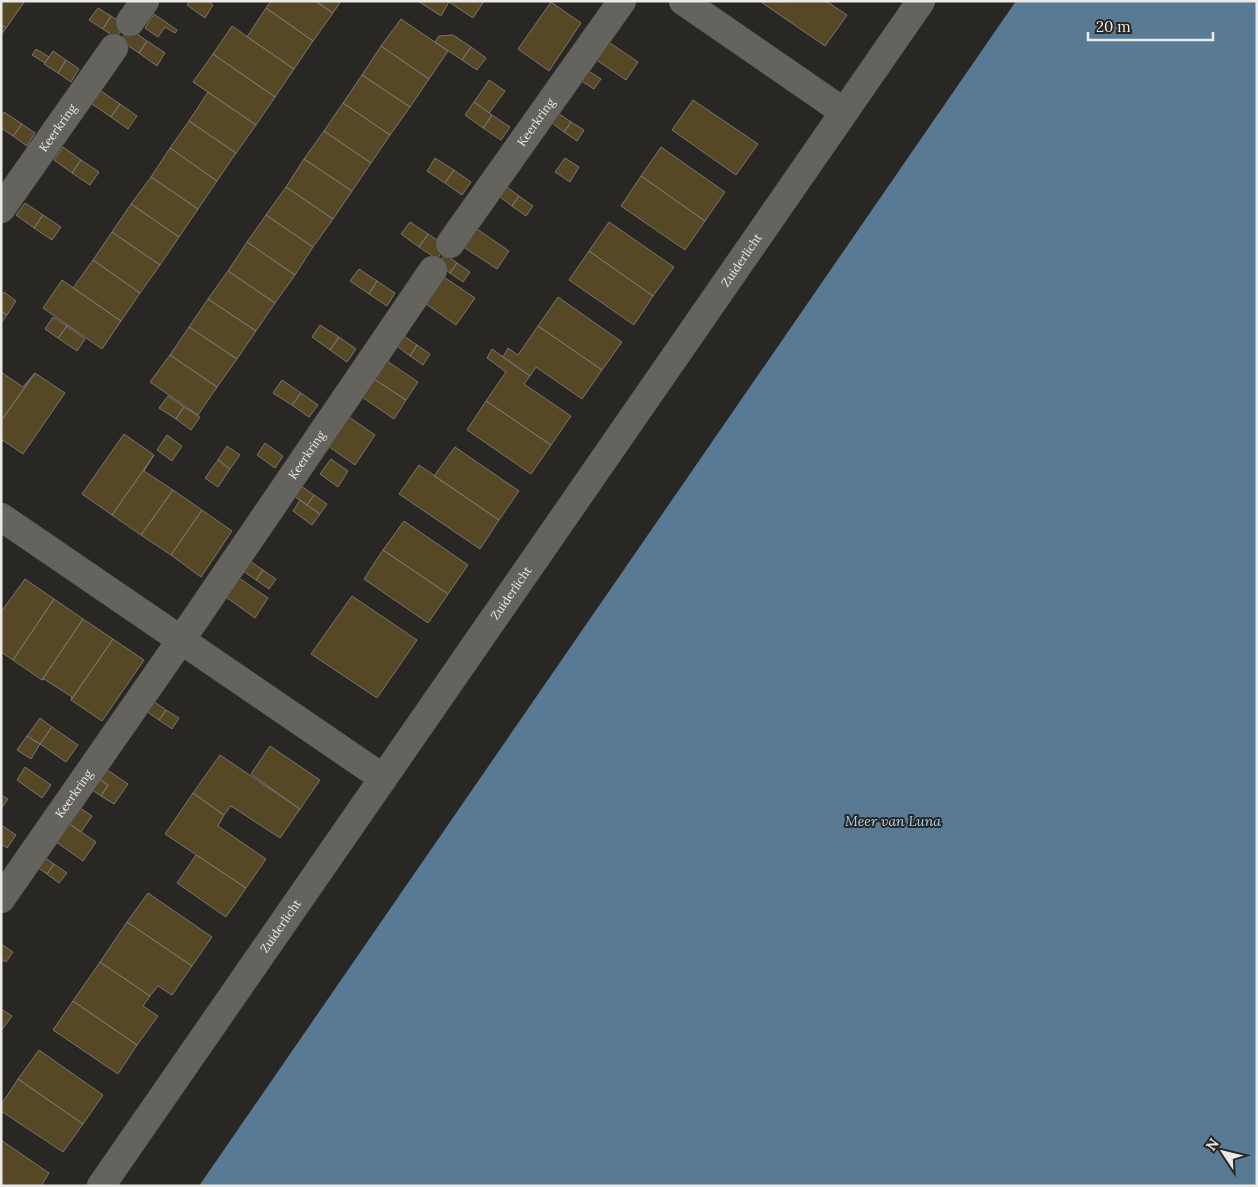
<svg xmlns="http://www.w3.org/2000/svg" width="1258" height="1187" font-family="Lora,serif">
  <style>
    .water { fill: #587a94 }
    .building { fill: #574825; stroke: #787570 }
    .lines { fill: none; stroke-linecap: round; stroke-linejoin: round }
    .minor-casing { stroke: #464441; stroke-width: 29 }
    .minor { stroke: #65635d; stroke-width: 28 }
    .labels { text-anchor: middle; stroke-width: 4; stroke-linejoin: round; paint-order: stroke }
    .street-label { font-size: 12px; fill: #ebeae7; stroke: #292723 }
    .water-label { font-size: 14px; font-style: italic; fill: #a6d3f6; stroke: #292723 }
  </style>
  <rect width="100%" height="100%" fill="#292723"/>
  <path class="water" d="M1016 1H1257V1186H199Z"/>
  <path class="building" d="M1 1H25L6 28 1 24Z
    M190 1H208L213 5 205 18 187 5Z
    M271 1H315L333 13 313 41 266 8Z
    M315 1H341L333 13Z
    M418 1H484L473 18 449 2 441 16Z
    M826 1 847 15 825 46 761 2Z
    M551 2 581 23 549 71 518 49Z
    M98 8 111 16 103 29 89 20Z
    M266 8 313 41 294 69 247 37Z
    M154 14 177 30 175 33 165 27 158 37 145 28Z
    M111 16 125 25 116 38 103 29Z
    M401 19 448 51 429 79 381 46Z
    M1 24 6 28 1 35Z
    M232 26 294 69 275 97 213 54Z
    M129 28 147 41 139 53 121 41Z
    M453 35 471 47 462 60 435 42 439 36Z
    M147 41 165 53 157 66 139 53Z
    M607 41 638 62 626 80 595 59Z
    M381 46 429 79 410 107 362 75Z
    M471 47 486 58 477 70 462 60Z
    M36 49 49 57 45 63 32 55Z
    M53 51 66 60 58 73 44 64Z
    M213 54 275 97 256 125 193 82Z
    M66 60 79 69 71 82 58 73Z
    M587 70 601 79 594 89 580 80Z
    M362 75 410 107 390 135 343 103Z
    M489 80 505 91 489 113 474 102Z
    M101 91 120 104 111 117 92 104Z
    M208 92 256 125 236 153 189 121Z
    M693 100 758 144 736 175 672 130Z
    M474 102 492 115 483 128 465 115Z
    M343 103 390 135 371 163 324 131Z
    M120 104 137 116 128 129 111 117Z
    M4 112 22 124 13 136 1 128V116Z
    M558 113 571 122 564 132 552 123Z
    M492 115 510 127 501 140 483 128Z
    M189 121 236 153 217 181 170 148Z
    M571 122 584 130 577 141 564 132Z
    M22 124 35 133 27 146 13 136Z
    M324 131 371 163 352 191 304 159Z
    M63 147 81 160 72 173 54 160Z
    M661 147 725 192 705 221 641 176Z
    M170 148 217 181 198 209 151 177Z
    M435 158 454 170 445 183 427 171Z
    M565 158 579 167 570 182 555 172Z
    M304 159 352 191 333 219 286 187Z
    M81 160 99 172 90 185 72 173Z
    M454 170 471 182 462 195 445 183Z
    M641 176 705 221 685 250 621 206Z
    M151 177 198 209 179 237 131 204Z
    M286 187 333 219 313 247 266 215Z
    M507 187 519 196 512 206 500 197Z
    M519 196 533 206 526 216 512 206Z
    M25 203 43 215 34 228 16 215Z
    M131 204 179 237 160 265 112 232Z
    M43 215 61 227 52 240 34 228Z
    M266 215 313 247 295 275 247 242Z
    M410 222 428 234 419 247 401 234Z
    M609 222 674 267 653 296 589 251Z
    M477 229 509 251 497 269 465 248Z
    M112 232 160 265 140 293 93 260Z
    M428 234 446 246 437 259 419 247Z
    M247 242 295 275 275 303 228 271Z
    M589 251 653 296 634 325 569 280Z
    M445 254 457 263 450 273 437 265Z
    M93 260 140 293 121 321 73 288Z
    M457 263 470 272 463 282 450 273Z
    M359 269 377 281 369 294 350 281Z
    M228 271 275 303 256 331 208 299Z
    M444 277 475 298 456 325 426 304Z
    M62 280 121 321 102 349 43 308Z
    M377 281 395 293 387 306 369 294Z
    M4 292 16 301 7 315 1 311V296Z
    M558 297 622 342 602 370 538 326Z
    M208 299 256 331 237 359 189 327Z
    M1 311 7 315 1 323Z
    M53 317 67 326 58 338 45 329Z
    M320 325 339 337 330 350 312 337Z
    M67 326 85 339 77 351 58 338Z
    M538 326 602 370 582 399 536 367 530 376 503 357 508 348 518 355Z
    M189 327 237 359 217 387 170 355Z
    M404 336 417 345 410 356 397 346Z
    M339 337 356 349 347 362 330 350Z
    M417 345 430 354 423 365 410 356Z
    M492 349 530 376 524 384 571 416 551 445 486 401 506 372 487 358Z
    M170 355 217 387 198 415 150 382Z
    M387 361 418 382 406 400 374 379Z
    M1 372 23 387 35 373 1 421Z
    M35 373 65 393 23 454 1 439V421Z
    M374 379 406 400 394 419 362 397Z
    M282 380 301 393 292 405 273 393Z
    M301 393 318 405 309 417 292 405Z
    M168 396 184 407 176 419 159 408Z
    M486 401 551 445 531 474 467 430Z
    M184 407 200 417 191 430 176 419Z
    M349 417 375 435 355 465 328 446Z
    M124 434 154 455 112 515 82 494Z
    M167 435 182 446 172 461 157 450Z
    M265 443 283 456 275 468 257 455Z
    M227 446 240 455 230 469 218 460Z
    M455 447 519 491 499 520 434 476Z
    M154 455 144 471 173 490 141 535 112 515Z
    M331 459 348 471 338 487 320 474Z
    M218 460 230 469 218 487 205 478Z
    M419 465 499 520 480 549 399 494Z
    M301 486 314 495 307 505 294 496Z
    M173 490 202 510 171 555 141 535Z
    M314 495 327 504 320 514 307 505Z
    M300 500 320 514 312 525 293 511Z
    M202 510 232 531 201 577 171 555Z
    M404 521 468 565 448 594 383 550Z
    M383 550 448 594 428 623 364 579Z
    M250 561 263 570 256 580 243 571Z
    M263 570 276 579 269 589 256 580Z
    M239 578 268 598 255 618 226 597Z
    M25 579 54 599 13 660 1 652V612Z
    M352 596 417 640 377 698 311 654Z
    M54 599 83 619 42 680 13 660Z
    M83 619 113 639 71 700 72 697 44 679 42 680Z
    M113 639 144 660 102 721 71 700Z
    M153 701 166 710 159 720 146 711Z
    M166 710 179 718 172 729 159 720Z
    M40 718 52 727 40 744 27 736Z
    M52 727 78 745 66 762 40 744Z
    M27 736 40 744 31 759 17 750Z
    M270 746 320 780 300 809 251 774Z
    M220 755 300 809 280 838 231 806 224 815 193 793Z
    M25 767 51 785 42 798 17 780Z
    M106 769 128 784 114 804 101 796 108 785 99 779Z
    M96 777 108 785 101 796 88 787Z
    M193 793 224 815 218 826 266 859 246 888 165 834Z
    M1 795 8 799 1 809Z
    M76 805 92 816 81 832 65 821Z
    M65 821 96 842 83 861 52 839Z
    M1 825 16 835 7 848 1 844Z
    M41 855 54 864 47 874 34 865Z
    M196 855 246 888 226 917 177 883Z
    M54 864 67 873 59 883 47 874Z
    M148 893 212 937 192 966 127 922Z
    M127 922 192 966 172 995 158 986 150 996 100 962Z
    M1 944 13 952 6 962 1 959Z
    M100 962 150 996 143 1006 158 1016 137 1045 73 1001Z
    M73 1001 137 1045 118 1074 53 1030Z
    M1 1009 12 1016 1 1031Z
    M39 1050 103 1095 83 1124 18 1079Z
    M18 1079 83 1124 63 1152 1 1111V1105Z
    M1 1140 49 1173 41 1186H5L1 1183Z"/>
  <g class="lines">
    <g class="minor-casing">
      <g id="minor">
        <path d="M683 1 844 112"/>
        <path d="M130 22 145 1"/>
        <path id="s1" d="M1 209 114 48"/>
        <path id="s2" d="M450 244 622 1"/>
        <path d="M1 517 383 778"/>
        <path id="s3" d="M1 899 181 640 433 270"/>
        <path id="s4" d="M101 1186 921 1"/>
      </g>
    </g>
    <use href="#minor" class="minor"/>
  </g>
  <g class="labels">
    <g class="street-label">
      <text dy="4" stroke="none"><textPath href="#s2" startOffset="149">Keerkring</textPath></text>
      <text dy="4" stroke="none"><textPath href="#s1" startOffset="99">Keerkring</textPath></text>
      <text dy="4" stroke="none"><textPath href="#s4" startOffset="1126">Zuiderlicht</textPath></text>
      <text dy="4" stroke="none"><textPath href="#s3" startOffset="539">Keerkring</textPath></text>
      <text dy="4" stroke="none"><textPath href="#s4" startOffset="721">Zuiderlicht</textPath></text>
      <text dy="4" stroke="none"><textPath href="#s3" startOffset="128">Keerkring</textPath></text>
      <text dy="4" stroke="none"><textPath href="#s4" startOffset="316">Zuiderlicht</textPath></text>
    </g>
    <g class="water-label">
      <text x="893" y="826">Meer van Luna</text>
    </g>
  </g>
  <rect width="1258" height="1187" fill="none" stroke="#ebeae7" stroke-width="5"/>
  <g transform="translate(1223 1152) rotate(305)" stroke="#292723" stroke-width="4" paint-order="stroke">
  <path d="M0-4L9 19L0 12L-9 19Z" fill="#ebeae7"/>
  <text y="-8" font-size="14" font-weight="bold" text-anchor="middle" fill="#ebeae7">N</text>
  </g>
  <path d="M1088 32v8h125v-8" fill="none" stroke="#ebeae7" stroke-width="2.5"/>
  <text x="1096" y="32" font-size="15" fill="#ebeae7" stroke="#292723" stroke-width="4" paint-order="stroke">20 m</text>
</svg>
